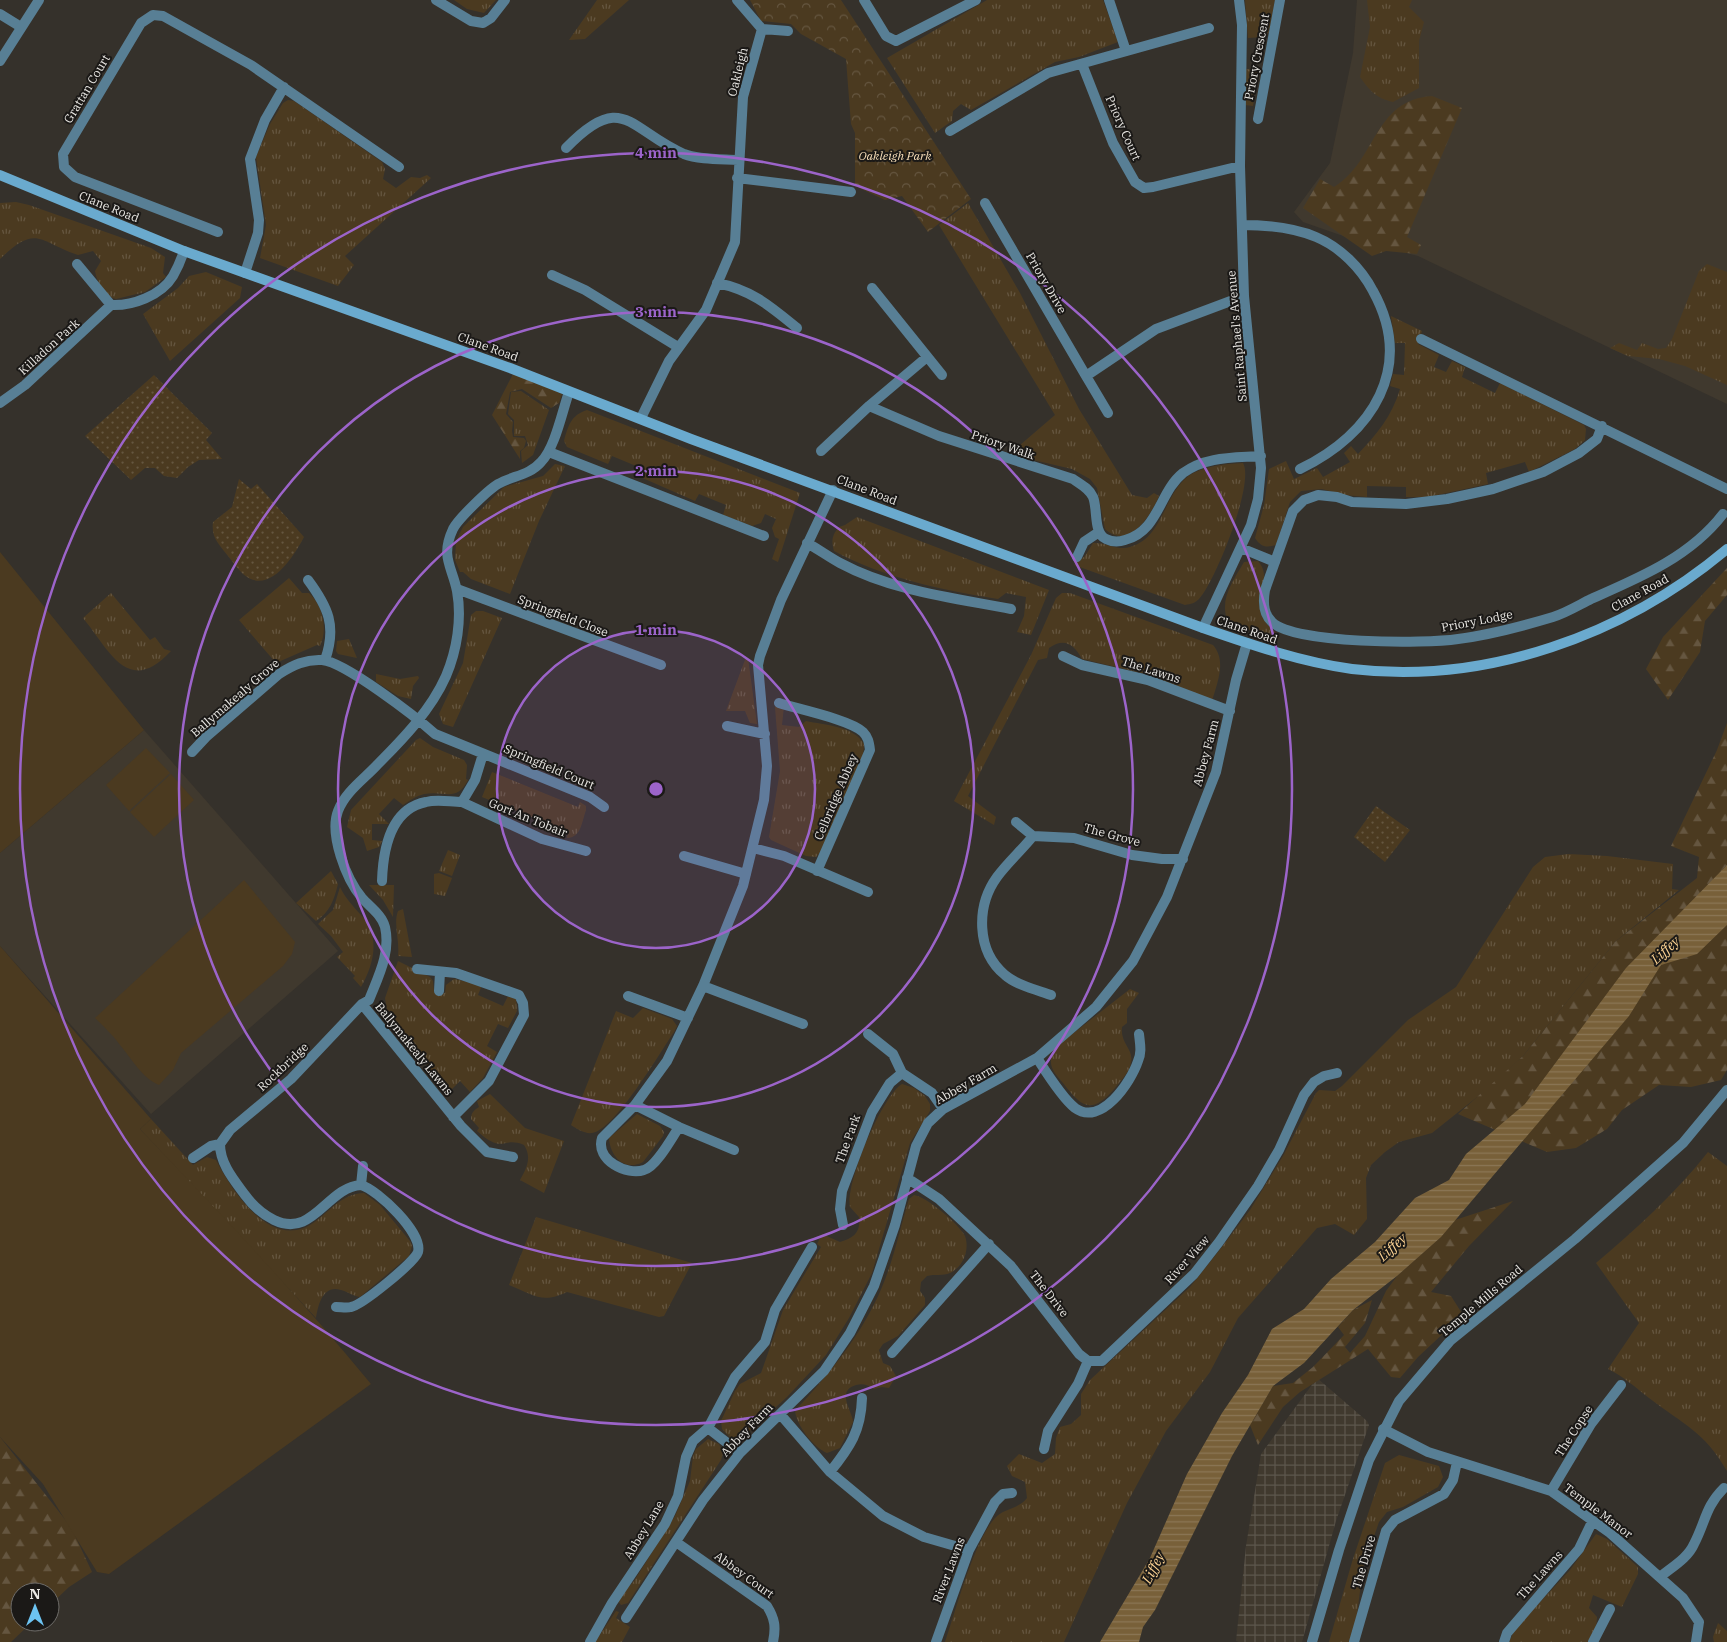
<svg xmlns="http://www.w3.org/2000/svg" width="1727" height="1642" font-family="'IBM Plex Serif',serif">
  <style>
    .built { fill: #40392e }
    .industrial { fill: url(#industrial-grid) }
    .grass { fill: url(#grass-tufts) }
    .forest { fill: url(#forest-firs) }
    .park { fill: url(#park-crowns) }
    .garden { fill: url(#garden-dots) }
    .pitch { fill: #4b3a20 }
    .water { fill: url(#water-rules) }
    .lines { fill: none; stroke-linecap: round; stroke-linejoin: round }
    .minor { stroke: #587f95; stroke-width: 10 }
    .tertiary { stroke: #587f95; stroke-width: 10 }
    .secondary { stroke: #6aaace; stroke-width: 10 }
    .ring { fill: none; stroke: #9c64ca; stroke-width: 2.5 }
    .labels { text-anchor: middle; stroke-width: 4; stroke-linejoin: round; paint-order: stroke }
    .street-label { font-size: 12px; fill: #eae8e4; stroke: #1b1917 }
    .park-label { font-size: 12px; font-style: italic; fill: #f8dfba; stroke: #1b1917 }
    .water-label { font-size: 14px; font-style: italic; fill: #fdd393; stroke: #1b1917 }
    .centre { fill: #9c64ca; stroke: #1b1917; stroke-width: 2.5 }
    .ring-label { font-size: 15px; text-anchor: middle; font-weight: bold; fill: #9c64ca; stroke: #1b1917; stroke-width: 4; stroke-linejoin: round; paint-order: stroke }
  </style>
  <defs>
    <pattern id="industrial-grid" width="8" height="8" patternUnits="userSpaceOnUse" patternTransform="scale(1.25)"><rect width="8" height="8" fill="#40392e"/><path d="M0 4h8M4 0v8" fill="none" stroke="#5c564c"/></pattern>
    <pattern id="grass-tufts" width="24" height="20" patternUnits="userSpaceOnUse" patternTransform="scale(1.25)"><rect width="24" height="20" fill="#4b3a20"/><path d="M3 7l-1-3M5 7V3M7 7l1-3M15 17l-1-3M17 17v-4M19 17l1-3" fill="none" stroke="#655640"/></pattern>
    <pattern id="forest-firs" width="22" height="20" patternUnits="userSpaceOnUse" patternTransform="scale(1.25)"><rect width="22" height="20" fill="#4b3a20"/><path d="M5 1l3.5 6h-7zM16 11l3.5 6h-7z" fill="#655640"/></pattern>
    <pattern id="park-crowns" width="20" height="18" patternUnits="userSpaceOnUse" patternTransform="scale(1.25)"><rect width="20" height="18" fill="#4b3a20"/><path d="M2 6a3 3 0 1 1 6 0M12 15a3 3 0 1 1 6 0" fill="none" stroke="#655640"/></pattern>
    <pattern id="garden-dots" width="8" height="8" patternUnits="userSpaceOnUse" patternTransform="scale(1.25)"><rect width="8" height="8" fill="#4b3a20"/><path d="M2 2h.1M6 6h.1" fill="none" stroke="#655640" stroke-width="1.8" stroke-linecap="round"/></pattern>
    <pattern id="water-rules" width="6" height="5" patternUnits="userSpaceOnUse" patternTransform="scale(1.25)"><rect width="6" height="5" fill="#786039"/><path d="M0 2.5h6" fill="none" stroke="#8b7756"/></pattern>
  </defs>
  <rect width="100%" height="100%" fill="#35312b"/>
  <path class="built" d="M1357 0H1727V404L1418 256 1346 237 1303 222 1294 212 1330 163 1353 53Z
    M144 730 338 951 151 1114 0 946V853Z"/>
  <path class="industrial" d="M1317 1378 1367 1421 1369 1425 1336 1521 1302 1642H1239L1236 1641 1246 1546 1261 1454Z"/>
  <path class="grass" d="M454 0H496L484 13 467 9Z
    M597 0H629L585 39 569 40Z
    M987 0H1103L1118 42 1079 57 1055 62 971 110 961 104 953 111 952 121 935 133 887 58Z
    M1245 0H1275L1269 32 1265 37 1248 38Z
    M1367 0H1412L1409 7 1424 22 1419 41V88L1393 102C1376 98 1370 91 1360 77L1370 27Z
    M1246 69 1259 70 1253 106 1245 105Z
    M288 100 294 101 382 162 385 169 383 179 396 188 411 177 420 178 427 175 431 178 345 256 354 265 338 286 260 258 266 225 256 157 270 124 283 103Z
    M16 202 29 205 151 248 165 257 163 273 166 277 145 292 116 299C104 296 97 282 95 271L101 261 93 251 78 255C39 242 37 223 0 259V203Z
    M968 203 1020 293 1079 409 1132 495 1147 498 1154 493 1159 496C1151 515 1129 551 1105 529L1097 488 1090 479 1072 469 1029 459 1013 451 1055 415 939 225Z
    M1707 264 1727 272V385L1685 366 1659 359 1628 356 1610 348 1619 343 1637 350 1642 343 1658 349 1666 348 1672 339 1699 271Z
    M206 272 242 287 240 298 170 361 143 314 178 288 189 276Z
    M1391 316 1422 331 1418 344 1439 355 1434 367 1446 372 1452 361 1465 367 1462 377 1495 393 1500 383 1584 425 1586 429 1585 440 1575 449 1529 472 1525 462 1486 473 1488 484 1428 497H1406V487L1367 486V497L1344 495 1322 489 1301 491 1290 502 1276 545C1266 548 1261 547 1255 538L1264 505 1269 469 1286 461 1294 479 1317 468 1323 477 1350 462 1344 453 1351 446 1358 454C1377 434 1392 416 1400 389L1390 386 1393 374 1404 375 1405 343H1395Z
    M521 391 549 410 533 455 522 463 521 451 528 445 525 436H514V420L508 414 511 392Z
    M587 410 800 493 778 562 772 559 779 539 775 537 772 528 776 519 765 514 761 523 752 526 723 515 726 505 699 494 695 501 638 476 641 468 612 456 608 464 567 447 564 441C568 426 571 415 587 410Z
    M1243 463C1255 483 1215 582 1199 599 1195 603 1191 604 1185 605L1074 565 1085 556 1093 543C1106 542 1117 551 1130 547 1162 538 1163 499 1185 479 1199 466 1225 464 1243 463Z
    M555 464 565 466 539 521 510 594 471 579 463 572H460L455 560 456 541 463 527 504 487 543 476Z
    M857 517 1049 590 1031 635 1017 632 1024 616 1026 597 1006 593 998 599C941 590 885 578 834 551 831 541 832 535 839 527L845 525Z
    M1258 561C1278 584 1238 604 1279 635V639L1228 623C1219 599 1232 583 1244 562Z
    M289 578 302 593H309C323 606 328 629 320 646L317 645 276 663 239 620Z
    M111 593 150 640 155 637 164 649 171 651C128 697 110 651 83 618Z
    M1062 593H1070L1213 645C1227 661 1217 683 1212 701L1146 674 1082 659C1074 644 1064 637 1049 648L1047 658 1038 660 968 796 996 817 994 825 954 801 1031 655 1056 598Z
    M476 611H483L502 618 453 727 443 724 439 714 463 663 471 615Z
    M349 639 357 658 338 654 336 651 337 641Z
    M746 657 748 658 757 724 750 723 745 711H726Z
    M376 674 400 679 418 676 419 678 413 686 411 699 398 696 376 682Z
    M784 706 782 725 799 727 806 721C824 725 854 726 864 744L863 756 823 849 816 857 806 856 771 840 769 837 780 771 775 707Z
    M420 738 433 747 464 760 467 765 466 779 468 780C456 803 445 790 424 794 416 796 409 801 403 805L394 798 379 814 389 824H372V840L382 841 379 847 367 851 363 838 347 827 351 810 416 740Z
    M492 772 578 807 580 802 586 806V810C582 821 581 838 567 838L568 832 482 797Z
    M448 850 460 855 452 876 439 871Z
    M1568 854 1607 856 1673 864 1672 889 1679 890 1616 941 1523 1056 1491 1086 1432 1133 1399 1142 1385 1152 1371 1165 1366 1178 1367 1219 1354 1235 1335 1224 1317 1228 1238 1318 1210 1372 1166 1431 1127 1503 1064 1642H945C956 1610 974 1541 995 1518 1004 1508 1019 1509 1027 1498L1025 1482 1012 1476 1007 1466 1019 1454 1042 1463 1055 1454 1056 1438 1060 1427 1071 1424 1081 1415V1394L1090 1380 1190 1287 1218 1252 1250 1210 1283 1156 1316 1093 1319 1090 1335 1091 1342 1086 1408 1020 1456 987 1533 867 1545 857Z
    M331 871 338 884C334 900 330 912 316 921L296 903Z
    M439 873 452 878 445 896 434 894V874Z
    M369 885H394L393 917 383 900Z
    M340 887C345 898 353 906 361 915 381 936 374 964 361 987L353 978 355 976 337 957 343 952 331 936 318 924 333 910Z
    M403 909 412 957 398 956C400 941 393 924 398 911Z
    M398 961 430 977 433 981 434 992 445 993 446 985 454 979 482 985 478 995 503 1006 509 994 516 998 517 1011 508 1028 498 1024 487 1046 497 1052 483 1078 470 1092 460 1081 451 1090 436 1077 387 1010 385 998Z
    M1130 989 1139 993 1127 1009V1023L1122 1027C1120 1044 1134 1049 1131 1062 1130 1072 1121 1080 1115 1088 1092 1115 1082 1108 1063 1083 1057 1076 1050 1069 1051 1060 1051 1055 1054 1050 1057 1046Z
    M643 1008 672 1019 677 1026 674 1032C661 1051 614 1131 592 1133 585 1134 577 1129 571 1125L616 1011 633 1018Z
    M902 1084 914 1088 925 1096 930 1104V1111L910 1143 872 1273 849 1318 826 1355 787 1397 744 1436 731 1438 722 1429 721 1421 735 1391 740 1384 761 1373 783 1310 821 1247 817 1244 822 1234 840 1242C854 1238 861 1232 859 1217L850 1207C845 1184 882 1096 902 1084Z
    M490 1094 525 1128 564 1141 544 1193 520 1180C527 1168 532 1157 524 1145 502 1136 504 1155 477 1131L479 1128 471 1119C471 1113 474 1110 479 1107L477 1101Z
    M637 1114 660 1126 664 1132 663 1136 643 1162C624 1172 610 1156 609 1138Z
    M151 1119 193 1165 207 1157 216 1160C233 1193 273 1254 316 1221 332 1209 342 1194 364 1193L380 1205 410 1241 412 1246 409 1256 360 1297C353 1296 348 1292 341 1290 323 1284 318 1305 316 1318L140 1129Z
    M1708 1152 1727 1166V1471C1704 1431 1684 1425 1649 1398 1635 1387 1624 1377 1608 1369L1639 1323 1596 1263C1636 1229 1675 1194 1708 1152Z
    M914 1195C927 1197 959 1224 965 1236 970 1250 963 1267 950 1273 943 1276 934 1274 927 1276L921 1282 920 1291 925 1298V1305L898 1336 883 1344 879 1350 883 1363 890 1366 896 1376 889 1388 882 1387 874 1389C868 1385 863 1383 856 1385 835 1391 853 1412 853 1422L840 1448 827 1453C813 1447 797 1426 795 1411 830 1373 862 1335 882 1287 894 1259 900 1228 909 1199Z
    M536 1217 692 1263 664 1316 659 1317 567 1292C542 1304 534 1295 509 1285Z
    M708 1439 719 1444 723 1453 721 1460 628 1603 621 1605 618 1601 619 1597 634 1581 675 1516 690 1481 693 1456 696 1449Z
    M1399 1455 1439 1466 1443 1477 1438 1487 1403 1507 1387 1512 1379 1522 1363 1568 1356 1622 1349 1642H1329L1352 1562 1385 1463Z
    M1596 1534 1607 1539 1638 1567V1574L1622 1607 1593 1595 1589 1608 1597 1617 1596 1631 1588 1642H1509L1515 1629 1570 1570Z
    M616 1611 619 1612 616 1618 630 1627 622 1642H595Z
    M1718 1623 1727 1631V1642H1714L1713 1637Z"/>
  <path class="forest" d="M1432 96 1462 108 1407 237 1421 245 1417 254 1386 251 1372 256 1303 208 1320 179 1334 187C1377 161 1373 100 1432 96Z
    M514 372 562 394 559 403 551 408 522 389 510 392 506 414 513 422 512 431 513 437 524 438 526 441 524 448 520 451V459L492 415Z
    M1727 568V595L1705 621 1700 652 1668 700 1646 669 1663 637Z
    M1727 723V865L1722 870 1727 875V1070L1721 1080 1691 1087 1659 1085 1622 1110 1607 1129 1576 1148 1547 1152 1458 1114 1523 1056 1616 941 1697 878 1699 857 1671 846 1717 750Z
    M1513 1201 1469 1246 1431 1292 1451 1296 1463 1315 1418 1357 1400 1378 1391 1377 1368 1349 1300 1392 1283 1407 1258 1445 1250 1425 1273 1386 1293 1383 1313 1367 1344 1335 1338 1327 1353 1310 1372 1300 1365 1323 1345 1347 1350 1353 1365 1336 1386 1291 1397 1276 1437 1240 1455 1220Z
    M0 1437 71 1527 92 1572 69 1587 50 1605V1592H20V1622H32L11 1642H0Z"/>
  <path class="park" d="M750 0H841L971 199 928 232 902 196 885 200 855 186V133L851 124 846 59 801 34 791 24 761 21Z"/>
  <path class="garden" d="M154 375 212 433 206 440 222 459 199 460 188 467 177 478 164 476 155 468H145L131 480 85 436Z
    M239 479 251 489 257 484 304 537C294 556 269 597 243 574 238 569 233 562 228 556 219 544 211 538 213 522L232 507Z
    M1376 806 1410 830 1385 862 1354 837Z"/>
  <path class="pitch" d="M0 552 144 730 0 853Z
    M146 748 170 773 129 811 106 785Z
    M171 774 194 800 154 837 130 812Z
    M244 880 295 942 292 954 283 966 181 1053 173 1070 159 1085C142 1078 132 1059 120 1045 113 1035 104 1027 95 1018Z
    M0 946 151 1119 140 1129C219 1212 298 1295 371 1384L109 1574 97 1572 43 1484 0 1437Z"/>
  <path class="water" d="M1727 865V925L1697 954 1661 965 1629 1016 1441 1237 1397 1276 1353 1310 1304 1363 1273 1386 1232 1456 1155 1610 1143 1627 1139 1642H1100L1150 1558 1187 1474 1222 1413 1248 1375 1272 1329 1304 1309 1331 1279 1375 1242 1415 1198 1449 1180 1466 1154 1525 1104 1626 968Z"/>
  <g class="lines">
    <path class="minor" d="M436 0 471 21 483 23 491 18 505 0
      M737 0 762 29
      M864 0 886 36 896 41 976 0
      M1109 0 1126 51
      M0 14 21 27
      M762 29 788 31
      M1082 64 1113 143 1135 182 1144 188 1153 187 1240 166
      M1258 119 1280 0
      M950 131 1048 73 1209 28
      M566 148C623 89 629 130 684 154 699 160 722 159 738 160
      M737 178 851 192
      M985 203 1086 376
      M1242 225C1267 225 1292 227 1316 237 1340 247 1361 268 1373 291 1415 367 1373 434 1300 469
      M218 232 75 177 64 167 63 154 141 23 153 15 163 16 251 65 399 167
      M77 264 111 305
      M245 273 258 233 259 220 250 159 265 120 284 87
      M552 275 585 290 678 347
      M717 283C752 290 770 306 797 328
      M872 288 942 375
      M1421 339 1727 489
      M0 403 25 385 111 305C132 306 161 296 173 276 177 269 181 260 184 251
      M869 406 927 357
      M1108 413 1086 376 1156 329 1244 296
      M641 418 669 361 706 310 735 242 743 97 762 29
      M1602 426 1597 439 1579 453 1543 472 1493 489 1447 499 1406 504 1352 502 1337 497 1318 495 1304 500 1293 511 1265 590C1263 601 1263 614 1272 622 1295 644 1425 644 1458 639 1490 635 1523 626 1553 617 1566 613 1579 605 1591 599 1639 578 1690 557 1723 514
      M821 451 869 406 939 436 1073 479C1080 484 1089 488 1093 497 1098 509 1093 533 1106 539 1112 542 1119 542 1125 540 1159 531 1159 492 1183 473 1206 456 1234 458 1261 456
      M549 452 764 536
      M807 543C818 549 829 557 840 563 892 591 954 598 1011 609
      M1241 548 1275 562
      M1077 557 1084 542 1099 532
      M308 580C328 607 337 626 325 660
      M457 589 661 665
      M1203 628 1251 525 1258 499 1261 468 1244 296 1240 166 1242 25 1239 0
      M1063 656 1082 665 1148 680 1230 711
      M779 703C798 709 851 720 863 732 868 737 869 742 870 750L817 871
      M727 726 765 734
      M192 752 206 737 279 674C293 665 306 659 322 660 345 662 416 717 435 734L590 797 604 807
      M462 802 542 839 586 851
      M1016 822 1033 836 1074 838 1132 855 1162 859H1183
      M1033 836C1022 850 1008 862 997 877 976 906 976 951 1005 975 1016 985 1037 990 1051 995
      M753 848 784 856 868 892
      M684 856 746 874
      M382 881C383 851 390 809 426 802 438 799 450 802 462 802L475 780 483 754
      M417 969 456 973 519 995 523 1003 524 1015 489 1081 453 1117
      M703 986 803 1024
      M439 991 440 972
      M628 996 688 1018
      M362 1004 461 1126 487 1152 513 1157
      M868 1034 893 1054 902 1073 932 1093 943 1109
      M1037 1058C1046 1072 1062 1098 1075 1108 1101 1127 1131 1082 1138 1061 1142 1052 1140 1044 1139 1034
      M635 1105 679 1127 734 1150
      M679 1127C672 1138 656 1167 644 1170 627 1176 595 1160 602 1138L635 1105 667 1061 703 986 743 886 764 800 767 766 758 665 760 656 781 600 833 490
      M193 1158 211 1146 220 1144
      M907 1178 939 1199 1011 1266 1079 1354 1088 1361H1102L1194 1274 1219 1242 1258 1186 1279 1150 1304 1095 1314 1082 1324 1076 1337 1073
      M361 1185 363 1166
      M843 1225 840 1209 842 1191 872 1112 890 1083 902 1073
      M336 1307C341 1307 347 1308 351 1307 362 1305 415 1262 418 1252 423 1233 378 1190 361 1185 327 1187 313 1239 274 1220 262 1214 253 1206 245 1195 234 1180 220 1164 220 1144L230 1130 291 1079 362 1004 369 1000C378 977 391 953 385 927 382 915 370 907 362 898 346 879 329 834 338 811 345 792 364 779 377 765 403 739 431 710 446 676 457 650 462 619 457 591 452 566 440 557 453 529 458 519 488 490 498 484 512 476 530 475 541 462 555 448 562 412 569 392
      M892 1353 989 1244
      M780 1414 830 1472 883 1516 924 1537 969 1550
      M708 1428 740 1453
      M1383 1429 1428 1452 1551 1491 1610 1533 1683 1598 1699 1622 1696 1642
      M1044 1449 1048 1431 1078 1384 1088 1361
      M830 1472C850 1447 861 1431 862 1398
      M1551 1491 1591 1424 1621 1385
      M676 1542 767 1606C775 1619 776 1627 773 1642
      M1660 1577C1672 1567 1688 1558 1694 1544 1706 1521 1705 1507 1724 1488
      M626 1618 703 1500 740 1453 824 1371 850 1333 874 1286 895 1225 916 1146 928 1123 943 1109 1037 1058 1096 1007 1133 961 1167 897 1216 772 1236 680 1247 643
      M590 1642 612 1603 665 1524 678 1496 686 1457 693 1441 708 1428 735 1377 765 1342 775 1310 812 1247
      M936 1642 969 1550 995 1502 1003 1494 1012 1493
      M1354 1642 1386 1531 1395 1520 1444 1494 1453 1480 1457 1462
      M1504 1642 1507 1633 1579 1549 1592 1522
      M1593 1642 1610 1609"/>
    <path class="tertiary" d="M0 61 39 0
      M1312 1642 1339 1550 1369 1460 1399 1401 1450 1341 1575 1239 1683 1143 1727 1090"/>
    <path class="secondary" d="M0 175 184 251 510 368 691 439 1203 628C1252 645 1301 662 1352 669 1486 685 1625 635 1727 549"/>
  </g>
  <circle cx="656" cy="789" r="159" fill="#9c64ca" fill-opacity=".12"/>
  <g class="ring">
    <circle cx="656" cy="789" r="159"/>
    <circle cx="656" cy="789" r="318"/>
    <circle cx="656" cy="789" r="477"/>
    <circle cx="656" cy="789" r="636"/>
  </g>
  <g class="labels">
    <g class="street-label">
      <text transform="translate(1257 57) rotate(-79)" y="4">Priory Crescent</text>
      <text transform="translate(738 72) rotate(-76)" y="4">Oakleigh</text>
      <text transform="translate(87 89) rotate(-59)" y="4">Grattan Court</text>
      <text transform="translate(1123 128) rotate(66)" y="4">Priory Court</text>
      <text transform="translate(109 207) rotate(22)" y="4">Clane Road</text>
      <text transform="translate(1046 283) rotate(60)" y="4">Priory Drive</text>
      <text transform="translate(1237 336) rotate(-95)" y="4">Saint Raphael's Avenue</text>
      <text transform="translate(49 347) rotate(-42)" y="4">Killadon Park</text>
      <text transform="translate(488 347) rotate(20)" y="4">Clane Road</text>
      <text transform="translate(1003 445) rotate(19)" y="4">Priory Walk</text>
      <text transform="translate(867 490) rotate(21)" y="4">Clane Road</text>
      <text transform="translate(1640 593) rotate(-29)" y="4">Clane Road</text>
      <text transform="translate(563 616) rotate(21)" y="4">Springfield Close</text>
      <text transform="translate(1477 621) rotate(-11)" y="4">Priory Lodge</text>
      <text transform="translate(1247 630) rotate(19)" y="4">Clane Road</text>
      <text transform="translate(1151 670) rotate(18)" y="4">The Lawns</text>
      <text transform="translate(235 698) rotate(-41)" y="4">Ballymakealy Grove</text>
      <text transform="translate(1206 753) rotate(-75)" y="4">Abbey Farm</text>
      <text transform="translate(549 767) rotate(23)" y="4">Springfield Court</text>
      <text transform="translate(836 797) rotate(-67)" y="4">Celbridge Abbey</text>
      <text transform="translate(528 818) rotate(22)" y="4">Gort An Tobair</text>
      <text transform="translate(1112 835) rotate(15)" y="4">The Grove</text>
      <text transform="translate(414 1049) rotate(51)" y="4">Ballymakealy Lawns</text>
      <text transform="translate(283 1067) rotate(-43)" y="4">Rockbridge</text>
      <text transform="translate(966 1084) rotate(-30)" y="4">Abbey Farm</text>
      <text transform="translate(848 1139) rotate(-70)" y="4">The Park</text>
      <text transform="translate(1187 1260) rotate(-48)" y="4">River View</text>
      <text transform="translate(1049 1294) rotate(52)" y="4">The Drive</text>
      <text transform="translate(1481 1301) rotate(-40)" y="4">Temple Mills Road</text>
      <text transform="translate(747 1430) rotate(-46)" y="4">Abbey Farm</text>
      <text transform="translate(1574 1431) rotate(-57)" y="4">The Copse</text>
      <text transform="translate(1598 1511) rotate(37)" y="4">Temple Manor</text>
      <text transform="translate(644 1530) rotate(-59)" y="4">Abbey Lane</text>
      <text transform="translate(1364 1562) rotate(-74)" y="4">The Drive</text>
      <text transform="translate(949 1570) rotate(-69)" y="4">River Lawns</text>
      <text transform="translate(744 1575) rotate(36)" y="4">Abbey Court</text>
      <text transform="translate(1540 1575) rotate(-48)" y="4">The Lawns</text>
    </g>
    <g class="park-label">
      <text x="895" y="160">Oakleigh Park</text>
    </g>
    <g class="water-label">
      <text transform="translate(1665 950) rotate(-42)" y="5">Liffey</text>
      <text transform="translate(1392 1247) rotate(-42)" y="5">Liffey</text>
      <text transform="translate(1153 1568) rotate(-63)" y="5">Liffey</text>
    </g>
  </g>
  <circle cx="656" cy="789" r="8" class="centre"/>
  <g class="ring-label">
    <text x="656" y="158">4 min</text>
    <text x="656" y="317">3 min</text>
    <text x="656" y="476">2 min</text>
    <text x="656" y="635">1 min</text>
  </g>
  <g transform="translate(35 1607)"><circle r="24" fill="#1b1917" stroke="#6e6c69"/>
  <path d="M0-4L9 19L0 12L-9 19Z" fill="#6cc3f2"/>
  <text y="-8" font-size="14" font-weight="bold" text-anchor="middle" fill="#eae8e4">N</text>
  </g>
</svg>
